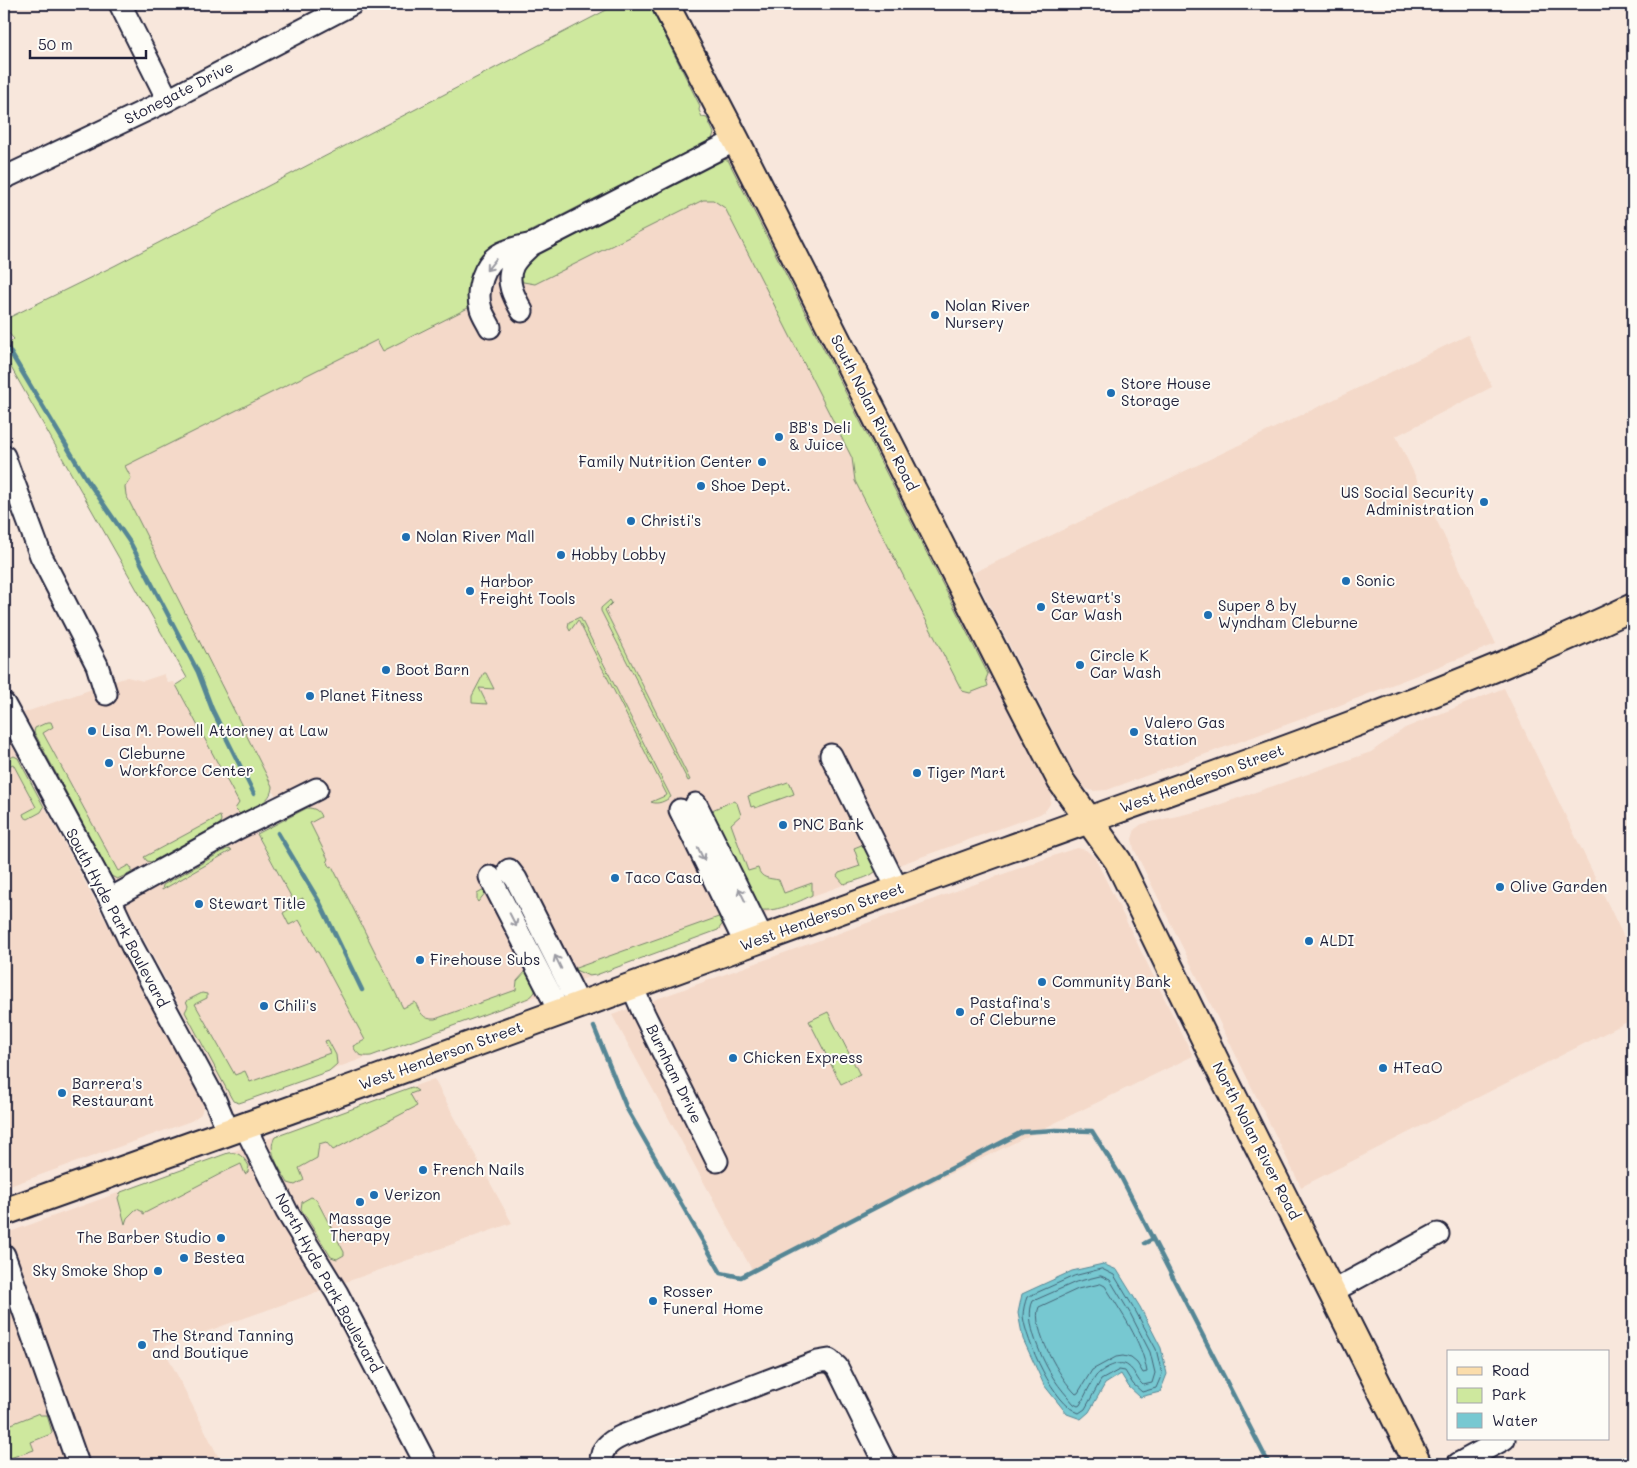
<svg xmlns="http://www.w3.org/2000/svg" width="1637" height="1468" font-family="Mali,sans-serif">
  <style>
    .built { fill: #f4d9c9 }
    .green { fill: #cee89e; stroke: #78856c }
    .water { fill: #77c8d1; stroke: #558695 }
    .lines { fill: none; stroke-linecap: round; stroke-linejoin: round }
    .shore { stroke: #446477; stroke-width: 1 }
    .stream { stroke: #558695; stroke-width: 4.5 }
    .minor-casing { stroke: #22223b; stroke-width: 25 }
    .major-casing { stroke: #22223b; stroke-width: 30 }
    .minor { stroke: #fdfcf7; stroke-width: 21 }
    .major { stroke: #fbddab; stroke-width: 26 }
    .oneway { stroke: #9a9aa2 }
    .poi-dot { fill: #1f6fb2; stroke: #fdfcf7; stroke-width: 2 }
    .labels { text-anchor: middle; stroke-width: 4; stroke-linejoin: round; paint-order: stroke }
    .street-label { font-size: 15px; fill: #22223b; stroke: #fdfcf7 }
    .poi-label { font-size: 15px; fill: #22223b; stroke: #fdfcf7; text-anchor: start }
  </style>
  <rect width="100%" height="100%" fill="#f8e7dc"/>
  <filter id="ink" filterUnits="userSpaceOnUse"><feTurbulence type="fractalNoise" baseFrequency=".02" numOctaves="2"/><feDisplacementMap in="SourceGraphic" scale="10" xChannelSelector="R" yChannelSelector="G"/><feConvolveMatrix kernelMatrix="1 2 1 2 8 2 1 2 1" color-interpolation-filters="sRGB"/></filter>
  <g filter="url(#ink)">
    <path class="built" d="M719 131 1048 785 1052 794 1050 804 1046 810 1040 814 409 1042 241 1102 229 1098 23 713 127 677 143 681 164 674 168 683 174 682 295 905 325 889 94 452Z
      M1468 335 1492 387 1396 436 1496 644 1335 707 1107 790 1093 791 1081 787 973 573Z
      M1504 688 1633 956V1019L1301 1187 1134 849 1132 839 1135 829 1142 824 1204 810 1371 752 1405 728Z
      M4 731 204 1104 201 1114 191 1121 4 1188Z
      M1078 848 1086 850 1095 858 1193 1056 752 1270 612 1015 1067 851Z
      M434 1079 512 1223 163 1347 222 1464H4V1234Z"/>
    <path class="green" d="M618 4H649L700 106 699 110 702 117 707 118 714 133 712 139 519 237 471 300 470 307 383 351 377 340 125 466 131 478 125 487 126 495 272 786C272 803 252 808 240 814L235 809 239 803 176 685 187 678 4 355V338L10 343 14 339 4 328V320L114 266Z
      M720 159 728 160 988 674 986 679 988 686 970 693 962 691 855 481 852 458 725 208 713 200H703L535 284 523 282 519 276 525 258Z
      M610 600 612 603 605 610 690 780 688 781 601 611V608Z
      M580 617 671 797C665 801 658 805 651 802L667 795 578 620 570 631 568 627 569 622Z
      M484 673H486L494 689 479 688 487 704 472 703V696Z
      M48 722H51L53 727 43 733 118 871 129 865 132 869 131 873 117 879 111 876 34 732 35 728Z
      M14 756 18 758 44 807 41 812 28 819 24 817 23 814 36 807 13 764 4 768V761Z
      M827 768 832 770 880 864C877 877 856 880 844 884L837 876 839 873 860 866 854 848 864 844 857 826 852 827 834 778 828 773Z
      M788 782 790 783 794 794 755 808 754 806 751 807 748 796Z
      M733 801 737 803 741 815 731 824 748 871 758 868C761 879 769 878 779 880L784 893 812 883V895C800 902 771 914 758 909L756 901 712 813V810Z
      M307 808C314 808 319 810 321 817L310 823 328 859 327 860 330 867 332 866 403 1008 415 1002C420 1012 423 1020 435 1019L516 990 517 981 526 971 486 892 478 902 477 901V894L486 889 537 985C535 997 529 998 518 1002L371 1056C361 1057 357 1055 353 1046L365 1040 318 952H317L299 920 289 925 283 913 303 900V898L294 902 257 834Z
      M220 816 221 820 220 824 151 862 147 861 144 857Z
      M227 849 232 850 162 890 163 885Z
      M724 915V922L718 930 596 975 589 976 573 969Z
      M202 993 207 994V998L195 1004 235 1075 245 1071 250 1082 330 1053 325 1041 328 1040 336 1055 337 1064 329 1071 245 1101 239 1103 233 1101 185 1012 188 1006 186 1001Z
      M828 1012 860 1075 841 1084 809 1021Z
      M412 1087 418 1091 410 1094 417 1106 333 1150 326 1142 319 1144 317 1158 299 1168 304 1180 295 1185 288 1183C281 1170 266 1151 275 1137Z
      M228 1153C238 1151 244 1157 249 1166L248 1172 245 1174 241 1164 226 1171 143 1214V1212L137 1209 135 1210 127 1218 125 1224 118 1198 121 1192Z
      M311 1197 316 1199 344 1252V1255L337 1259 331 1257 301 1209 302 1202Z
      M39 1413 40 1415H47L52 1432 51 1434 31 1442 34 1450 4 1460V1427Z"/>
    <path class="water" d="M1103 1264 1117 1270 1140 1307 1161 1348 1167 1374 1160 1392 1140 1397 1129 1387 1121 1374 1105 1384 1089 1412 1081 1419 1067 1414 1044 1385 1023 1339 1018 1313 1022 1294 1072 1271Z"/>
    <g class="lines">
      <path class="shore" d="M1102 1269 1114 1275 1135 1310 1156 1349 1162 1374 1156 1388 1142 1392 1133 1384 1125 1371 1119 1370 1101 1380 1085 1409 1079 1413C1054 1405 1026 1341 1023 1316 1023 1310 1025 1302 1027 1297L1074 1276Z
        M1101 1276 1110 1280 1130 1313 1150 1352 1155 1373 1152 1383 1143 1385C1137 1380 1135 1371 1128 1366 1120 1359 1102 1369 1096 1376 1090 1384 1085 1396 1080 1405L1078 1406 1074 1404C1067 1396 1060 1388 1054 1379 1043 1362 1023 1320 1033 1301L1076 1282Z
        M1101 1284 1105 1286C1121 1312 1142 1341 1147 1372L1143 1373 1137 1363 1131 1358 1123 1356 1116 1357 1092 1370 1078 1393 1076 1394C1061 1380 1030 1326 1039 1307L1078 1289Z"/>
      <path class="stream" d="M4 344 9 350 87 480 131 544 198 672 212 709 254 794
        M278 833 320 903 362 990
        M594 1027 627 1109 721 1273 741 1277 1022 1132 1056 1130 1092 1131 1121 1177 1269 1464
        M1145 1243 1153 1239"/>
      <g class="minor-casing">
        <path id="minor" d="M120 4 168 100
          M4 178 168 100 352 4
          M522 311C514 297 505 281 513 265 517 257 526 250 532 244
          M490 327C487 321 483 315 481 309 475 290 484 262 502 253 512 248 522 246 533 244L736 140
          M4 456 41 556 97 665 106 694
          M4 704 110 899 132 946 215 1100 229 1133
          M831 755 898 890
          M696 804 763 939
          M680 810 746 945
          M509 870 516 879 580 1006
          M490 877 553 999 558 1014
          M110 899 236 829 317 789
          M632 986 644 1014 717 1161
          M245 1127 287 1212 337 1293 426 1464
          M4 1255 78 1464
          M1331 1292 1438 1234
          M601 1464C600 1449 609 1442 622 1436L817 1362 829 1360 837 1367 885 1464
          M1458 1464 1504 1439"/>
      </g>
      <g class="major-casing">
        <path id="major" d="M665 4 736 140 1013 688 1061 781 1118 861 1217 1064 1418 1464
          M4 1212C339 1094 672 972 1006 850 1217 773 1430 703 1633 607"/>
      </g>
      <use href="#minor" class="minor"/>
      <use href="#major" class="major"/>
    </g>
    <defs><path id="oneway-shaft" d="M-6 0H5M1.5-3L5.5 0L1.5 3" fill="none" stroke-width="1.6" stroke-linecap="round" stroke-linejoin="round" transform="scale(1.25)"/></defs>
    <g class="oneway">
      <use href="#oneway-shaft" transform="translate(491 265) rotate(129)"/>
      <use href="#oneway-shaft" transform="translate(701 854) rotate(64)"/>
      <use href="#oneway-shaft" transform="translate(742 895) rotate(-116)"/>
      <use href="#oneway-shaft" transform="translate(513 920) rotate(63)"/>
      <use href="#oneway-shaft" transform="translate(558 962) rotate(-116)"/>
    </g>
  </g>
  <g class="poi-dot">
    <circle cx="935" cy="315" r="5"/>
    <circle cx="1111" cy="393" r="5"/>
    <circle cx="779" cy="437" r="5"/>
    <circle cx="762" cy="462" r="5"/>
    <circle cx="701" cy="486" r="5"/>
    <circle cx="1484" cy="502" r="5"/>
    <circle cx="631" cy="521" r="5"/>
    <circle cx="406" cy="537" r="5"/>
    <circle cx="561" cy="555" r="5"/>
    <circle cx="1346" cy="581" r="5"/>
    <circle cx="470" cy="591" r="5"/>
    <circle cx="1041" cy="607" r="5"/>
    <circle cx="1208" cy="615" r="5"/>
    <circle cx="1080" cy="665" r="5"/>
    <circle cx="386" cy="670" r="5"/>
    <circle cx="310" cy="696" r="5"/>
    <circle cx="92" cy="731" r="5"/>
    <circle cx="1134" cy="732" r="5"/>
    <circle cx="109" cy="763" r="5"/>
    <circle cx="917" cy="773" r="5"/>
    <circle cx="783" cy="825" r="5"/>
    <circle cx="615" cy="878" r="5"/>
    <circle cx="1500" cy="887" r="5"/>
    <circle cx="199" cy="904" r="5"/>
    <circle cx="1309" cy="941" r="5"/>
    <circle cx="420" cy="960" r="5"/>
    <circle cx="1042" cy="982" r="5"/>
    <circle cx="264" cy="1006" r="5"/>
    <circle cx="960" cy="1012" r="5"/>
    <circle cx="733" cy="1058" r="5"/>
    <circle cx="1383" cy="1068" r="5"/>
    <circle cx="62" cy="1093" r="5"/>
    <circle cx="423" cy="1170" r="5"/>
    <circle cx="374" cy="1195" r="5"/>
    <circle cx="360" cy="1202" r="5"/>
    <circle cx="221" cy="1238" r="5"/>
    <circle cx="184" cy="1258" r="5"/>
    <circle cx="158" cy="1271" r="5"/>
    <circle cx="653" cy="1301" r="5"/>
    <circle cx="142" cy="1345" r="5"/>
  </g>
  <g class="labels">
    <g class="street-label">
      <text transform="translate(179 93) rotate(-27)" y="5">Stonegate Drive</text>
      <text transform="translate(874 413) rotate(63)" y="5">South Nolan River Road</text>
      <text transform="translate(1202 779) rotate(-20)" y="5">West Henderson Street</text>
      <text transform="translate(822 917) rotate(-20)" y="5">West Henderson Street</text>
      <text transform="translate(117 918) rotate(62)" y="5">South Hyde Park Boulevard</text>
      <text transform="translate(441 1056) rotate(-20)" y="5">West Henderson Street</text>
      <text transform="translate(674 1074) rotate(64)" y="5">Burnham Drive</text>
      <text transform="translate(1256 1141) rotate(63)" y="5">North Nolan River Road</text>
      <text transform="translate(328 1283) rotate(61)" y="5">North Hyde Park Boulevard</text>
    </g>
    <g class="poi-label">
      <text x="945" y="311">Nolan River<tspan x="945" dy="17">Nursery</tspan></text>
      <text x="1121" y="389">Store House<tspan x="1121" dy="17">Storage</tspan></text>
      <text x="789" y="433">BB's Deli<tspan x="789" dy="17">&amp; Juice</tspan></text>
      <text x="752" y="467" text-anchor="end">Family Nutrition Center</text>
      <text x="711" y="491">Shoe Dept.</text>
      <text x="1474" y="498" text-anchor="end">US Social Security<tspan x="1474" dy="17">Administration</tspan></text>
      <text x="641" y="526">Christi's</text>
      <text x="416" y="542">Nolan River Mall</text>
      <text x="571" y="560">Hobby Lobby</text>
      <text x="1356" y="586">Sonic</text>
      <text x="480" y="587">Harbor<tspan x="480" dy="17">Freight Tools</tspan></text>
      <text x="1051" y="603">Stewart's<tspan x="1051" dy="17">Car Wash</tspan></text>
      <text x="1218" y="611">Super 8 by<tspan x="1218" dy="17">Wyndham Cleburne</tspan></text>
      <text x="1090" y="661">Circle K<tspan x="1090" dy="17">Car Wash</tspan></text>
      <text x="396" y="675">Boot Barn</text>
      <text x="320" y="701">Planet Fitness</text>
      <text x="1144" y="728">Valero Gas<tspan x="1144" dy="17">Station</tspan></text>
      <text x="102" y="736">Lisa M. Powell Attorney at Law</text>
      <text x="119" y="759">Cleburne<tspan x="119" dy="17">Workforce Center</tspan></text>
      <text x="927" y="778">Tiger Mart</text>
      <text x="793" y="830">PNC Bank</text>
      <text x="625" y="883">Taco Casa</text>
      <text x="1510" y="892">Olive Garden</text>
      <text x="209" y="909">Stewart Title</text>
      <text x="1319" y="946">ALDI</text>
      <text x="430" y="965">Firehouse Subs</text>
      <text x="1052" y="987">Community Bank</text>
      <text x="970" y="1008">Pastafina's<tspan x="970" dy="17">of Cleburne</tspan></text>
      <text x="274" y="1011">Chili's</text>
      <text x="743" y="1063">Chicken Express</text>
      <text x="1393" y="1073">HTeaO</text>
      <text x="72" y="1089">Barrera's<tspan x="72" dy="17">Restaurant</tspan></text>
      <text x="433" y="1175">French Nails</text>
      <text x="384" y="1200">Verizon</text>
      <text x="360" y="1224" text-anchor="middle">Massage<tspan x="360" dy="17">Therapy</tspan></text>
      <text x="211" y="1243" text-anchor="end">The Barber Studio</text>
      <text x="194" y="1263">Bestea</text>
      <text x="148" y="1276" text-anchor="end">Sky Smoke Shop</text>
      <text x="663" y="1297">Rosser<tspan x="663" dy="17">Funeral Home</tspan></text>
      <text x="152" y="1341">The Strand Tanning<tspan x="152" dy="17">and Boutique</tspan></text>
    </g>
  </g>
  <rect width="1637" height="1468" fill="none" stroke="#fdfcf7" stroke-width="20"/>
  <rect x="10" y="10" width="1617" height="1448" fill="none" stroke="#22223b" stroke-width="2" filter="url(#ink)"/>
  <rect x="1447" y="1350" width="162" height="90" fill="#fdfcf7" stroke="#a5a5ac"/>
  <rect x="1457" y="1367" width="25" height="8" fill="#fbddab" stroke="#a5a5ac"/>
  <text x="1492" y="1376" font-size="15" fill="#22223b">Road</text>
  <rect x="1457" y="1388" width="25" height="15" fill="#cee89e" stroke="#a5a5ac"/>
  <text x="1492" y="1400" font-size="15" fill="#22223b">Park</text>
  <rect x="1457" y="1413" width="25" height="15" fill="#77c8d1" stroke="#a5a5ac"/>
  <text x="1492" y="1426" font-size="15" fill="#22223b">Water</text>
  <path d="M30 50v8h116v-8" fill="none" stroke="#22223b" stroke-width="2.5"/>
  <text x="38" y="50" font-size="15" fill="#22223b" stroke="#fdfcf7" stroke-width="4" paint-order="stroke">50 m</text>
</svg>
